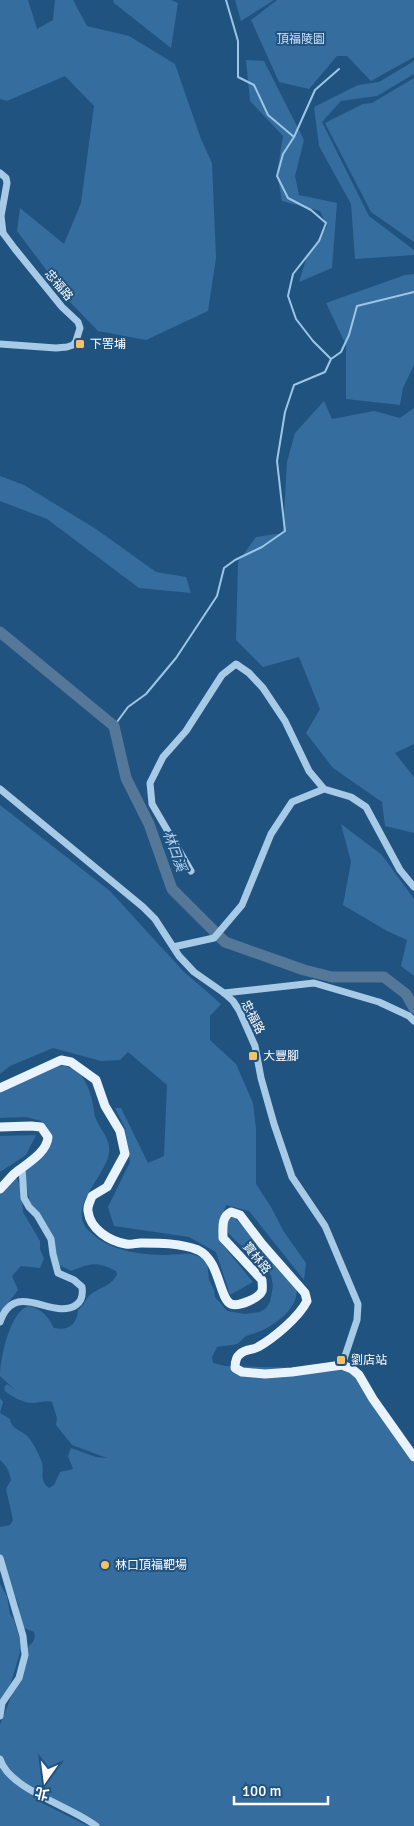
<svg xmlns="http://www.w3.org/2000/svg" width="414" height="1826" font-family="Signika,'Noto Sans TC',sans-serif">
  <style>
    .green { fill: #356d9e }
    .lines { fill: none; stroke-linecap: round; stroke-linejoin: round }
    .stream { stroke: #9bc6e8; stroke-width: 2 }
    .river { stroke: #557899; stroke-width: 11 }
    .minor { stroke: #a7cae7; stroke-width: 7 }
    .major { stroke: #e9f3fd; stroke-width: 9 }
    .poi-dot { fill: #f4c069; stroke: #215380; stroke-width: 2 }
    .labels { text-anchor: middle; stroke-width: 4; stroke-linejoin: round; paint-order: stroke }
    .park-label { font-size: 12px; fill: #cbe2f6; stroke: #215380 }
    .street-label { font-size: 12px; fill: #fff; stroke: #215380 }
    .poi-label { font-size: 12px; fill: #fff; stroke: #215380; text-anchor: start }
    .water-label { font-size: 14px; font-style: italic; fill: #b2d3ef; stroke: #215380 }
  </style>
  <rect width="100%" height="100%" fill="#215380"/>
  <path class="green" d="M0 0H28L37 29 53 20 55 0H73L87 26 129 36 175 64 201 139 212 163 216 258 208 311 146 340 98 331 71 303 17 231 20 208 64 244 81 203 94 106 65 76 7 101 0 99Z
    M113 0H171L178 3 171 48 114 3Z
    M235 0H274L241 21Z
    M277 0H414V57L371 81 347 56H337L309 89 279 82 251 20Z
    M246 60 264 61 304 140 295 176 299 195 337 203 332 268 299 282 307 256 327 226 320 211 282 201 277 173 283 136 250 101Z
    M414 61V74L377 96 341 101 322 122 369 216 414 250V255L355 259 351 204 319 146 314 107 358 85 379 82Z
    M414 78V242L371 212 325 123 363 104 372 103Z
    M414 274V365L403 388 400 405 346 399V345L326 303 405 275Z
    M324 401 332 419 374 411 400 418 414 408V744L395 753 414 777V833L385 826 382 802 333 768 306 733 320 709 299 657 263 667 236 640 238 562 256 537 283 533 287 462 295 433Z
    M0 476 24 485 96 529 156 572 186 577 191 593 139 588 47 519 0 501Z
    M0 805 110 891 183 971 221 1004 210 1016V1040L236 1064 253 1103 256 1129V1184L271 1207 284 1232 306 1263 304 1280 249 1211 226 1205 222 1218V1244L253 1282 230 1295 216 1252 189 1237 114 1226 108 1207 130 1162 125 1128 115 1108H121L148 1163 164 1156 167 1085 128 1052 120 1060 101 1061 53 1048 10 1066 0 1074Z
    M341 824 382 855 414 899V976L401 966 407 940 387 931 343 905 351 862Z
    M56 1064C65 1066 74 1067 80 1074 87 1082 92 1096 93 1106 94 1109 94 1113 95 1117 99 1128 111 1139 109 1152 107 1176 65 1207 89 1231 109 1251 140 1255 167 1255 185 1254 192 1251 207 1261L209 1280 214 1290 215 1297 227 1311 245 1314 260 1312 266 1308 270 1302 273 1286 271 1275 226 1231 227 1218H235L294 1281C305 1303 279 1322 261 1331 256 1333 251 1334 246 1336 243 1338 240 1342 237 1344 231 1346 224 1345 217 1347L212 1357 213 1363 225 1366 350 1369 414 1459V1826H99L63 1807 16 1777 0 1760V1725L13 1692 25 1650 33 1642 35 1637 34 1632 24 1628 20 1623 19 1606 15 1596 0 1571V1527L10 1525 13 1520 6 1489 11 1480C9 1471 7 1466 0 1460V1398L3 1402 0 1413 10 1419C11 1430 23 1430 29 1438 34 1444 40 1456 42 1463 45 1472 38 1479 49 1488L54 1485 60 1472 73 1469 68 1456 71 1448 96 1457 107 1458 72 1445 56 1425 57 1418 52 1402C44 1400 40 1403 32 1403 23 1403 11 1396 5 1391L4 1387 7 1384 16 1391 0 1376C0 1359 10 1310 29 1306 43 1310 47 1315 54 1328 68 1331 77 1325 78 1310 83 1306 84 1302 88 1297 97 1287 111 1288 117 1274L116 1271C96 1261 91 1263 71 1271L57 1264 40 1216 30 1203 24 1175 26 1164 44 1145 46 1127 41 1121 26 1117 0 1118V1088Z
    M36 1135 26 1155 0 1172V1136Z
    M11 1175 16 1177 21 1188 23 1212 40 1241V1249L44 1259 40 1268 21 1266 12 1276 18 1290 5 1307 0 1319V1185L5 1177Z
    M0 1584 7 1596 10 1614 14 1620 22 1646 10 1686 0 1703Z
    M0 1769 18 1785 26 1788 42 1803 88 1826H0Z"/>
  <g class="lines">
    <path class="stream" d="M294 137 315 90 339 69
      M331 359 341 352 349 335 357 306 414 292
      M114 726 128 707 146 694 176 658 217 596 224 568 235 560 262 547 285 531 277 461 285 412 294 385 325 372 331 359 313 341 296 319 288 296 293 274 319 241 326 223 311 210 288 198 277 176 283 154 294 137 268 115 254 85 238 77V41L226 0"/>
    <path class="river" d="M0 632 114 726 126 778 149 824 172 889 225 942 304 970 332 977H384L406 994 414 1008"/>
    <path class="minor" d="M0 173 6 178 7 183 1 216 3 233 15 249 62 307 78 322 80 328 76 341 73 345 67 347 56 348 0 344
      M0 789 143 907 155 919 179 956 194 972 224 993 233 1001 239 1010 255 1046 261 1078 274 1124 292 1177 325 1226 358 1304 357 1320 342 1365
      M191 871 152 804 150 783 163 757 186 731 222 675 236 664 249 673 263 688 285 721 309 771 324 789 351 797 366 807 400 870 414 887
      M173 947 214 938 242 905 271 834 292 802 324 789
      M224 993 314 983 379 1002 409 1016 414 1021
      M0 1322C15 1278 52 1321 76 1305 82 1301 83 1294 82 1287L74 1280 58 1273 53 1254 51 1239 37 1215 29 1207 24 1198 22 1168
      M0 1558 23 1636 25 1655 19 1678 2 1703 0 1716
      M0 1759C8 1789 73 1807 96 1826"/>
    <path class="major" d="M0 1088 61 1060 71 1062 96 1080 105 1106 120 1131 125 1154 107 1187 92 1196C91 1200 87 1206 88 1211 90 1229 109 1241 126 1244 131 1245 136 1243 141 1243 159 1243 181 1243 198 1250 220 1260 219 1299 231 1304 239 1307 259 1298 262 1291 263 1288 262 1283 262 1280L223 1238C223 1228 221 1217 231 1212L240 1215 262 1244 305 1293 307 1301C299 1317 274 1338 258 1347 253 1350 245 1349 240 1354 236 1357 235 1363 235 1368L242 1372 265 1374 292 1372 342 1365 352 1369 359 1375 373 1399 414 1457
      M0 1127 31 1126 41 1127 48 1137C47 1153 26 1164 14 1174 9 1179 5 1184 0 1189"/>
  </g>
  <g class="poi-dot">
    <rect x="75" y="339" width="10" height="10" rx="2.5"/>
    <rect x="248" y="1051" width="10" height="10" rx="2.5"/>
    <rect x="336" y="1355" width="10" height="10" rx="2.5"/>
    <circle cx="105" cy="1565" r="5"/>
  </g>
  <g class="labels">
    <g class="park-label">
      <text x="301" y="43">頂福陵園</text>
    </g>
    <g class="street-label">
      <text transform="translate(59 285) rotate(50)" y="4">忠福路</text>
      <text transform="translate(253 1017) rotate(63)" y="4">忠福路</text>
      <text transform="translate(257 1258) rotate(51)" y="4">寶林路</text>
    </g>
    <g class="poi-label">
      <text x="90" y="348">下罟埔</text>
      <text x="263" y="1060">大豐腳</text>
      <text x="351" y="1364">劉店站</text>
      <text x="115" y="1569">林口頂福靶場</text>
    </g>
    <g class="water-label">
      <text transform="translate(175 851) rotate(70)" y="5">林口溪</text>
    </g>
  </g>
  <g transform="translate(45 1781) rotate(194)" stroke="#215380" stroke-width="4" paint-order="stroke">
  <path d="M0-4L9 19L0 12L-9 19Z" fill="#ffffff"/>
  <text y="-8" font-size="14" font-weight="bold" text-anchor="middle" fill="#ffffff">北</text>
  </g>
  <path d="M234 1796v8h94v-8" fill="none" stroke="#ffffff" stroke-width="2.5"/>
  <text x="242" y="1796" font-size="15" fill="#ffffff" stroke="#215380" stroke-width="4" paint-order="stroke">100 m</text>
</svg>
